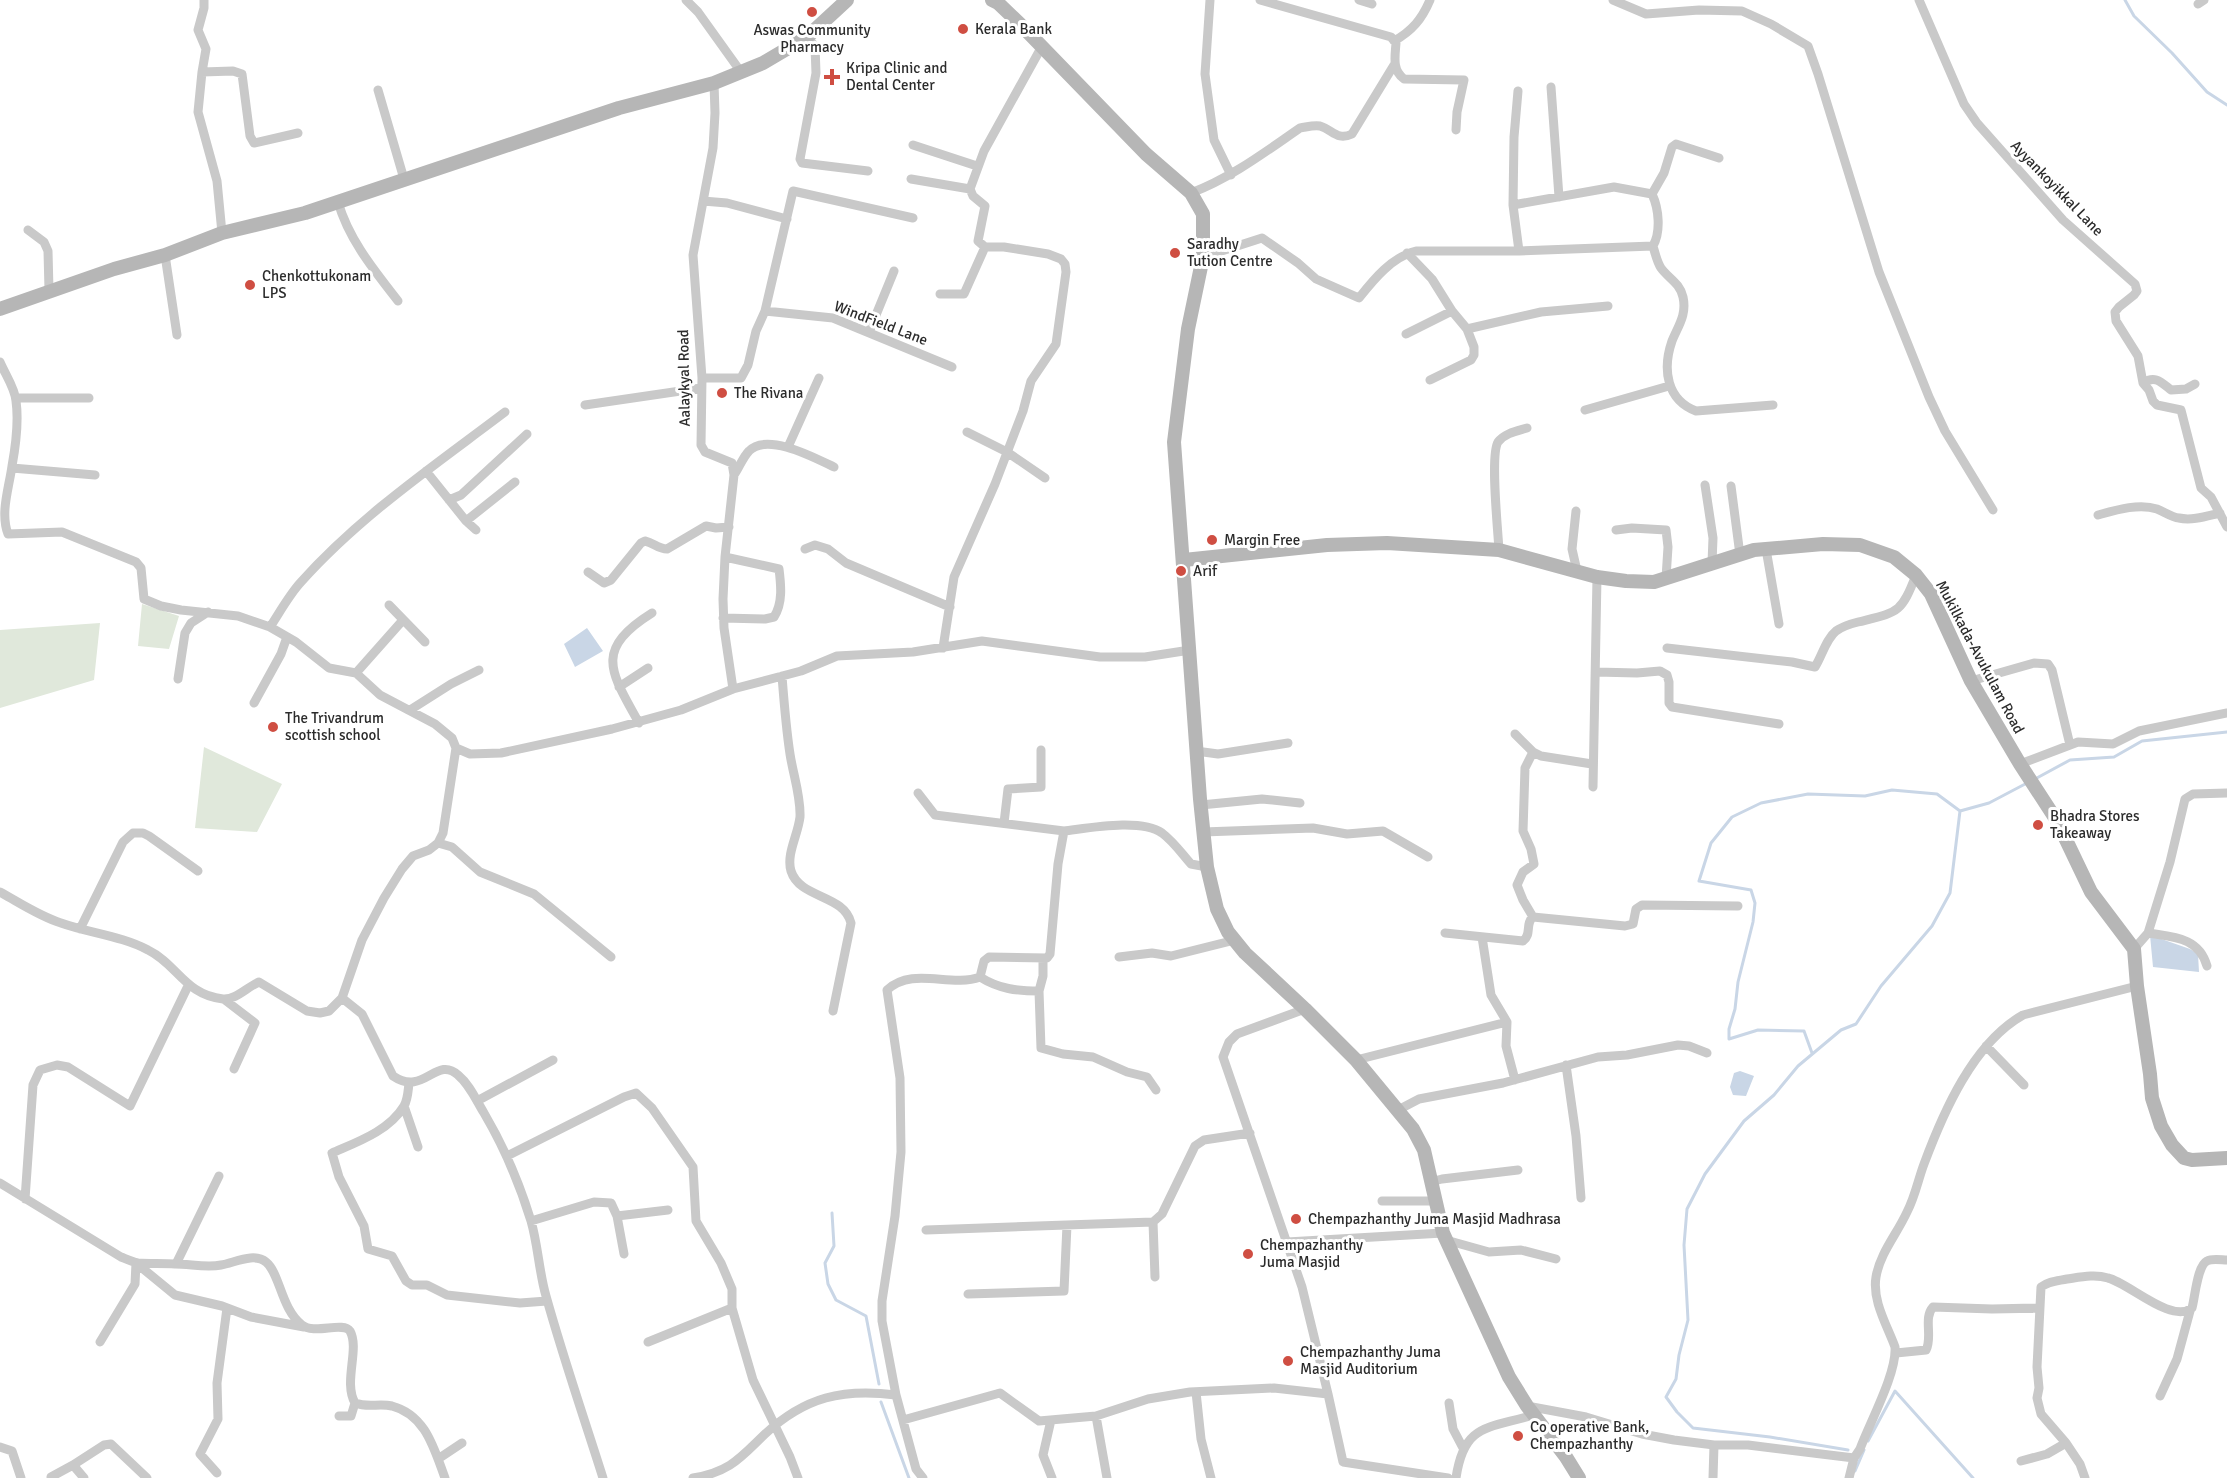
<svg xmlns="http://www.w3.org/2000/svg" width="2227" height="1478" font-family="Signika,sans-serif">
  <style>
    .green { fill: #e0e8db }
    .water { fill: #c9d6e6 }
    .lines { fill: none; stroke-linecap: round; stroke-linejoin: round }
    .stream { stroke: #c9d6e6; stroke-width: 3 }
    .street { stroke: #c9c9c9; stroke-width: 9 }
    .secondary { stroke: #b6b6b6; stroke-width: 14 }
    .poi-dot { fill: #cf4e42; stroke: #fff; stroke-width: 2 }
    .labels { text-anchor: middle; stroke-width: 6; stroke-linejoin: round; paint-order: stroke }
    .poi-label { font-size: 15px; fill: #2c2c2c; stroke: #fff; text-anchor: start }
    .street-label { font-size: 15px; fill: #2c2c2c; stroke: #fff }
  </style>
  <rect width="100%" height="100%" fill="#fff"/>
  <path class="green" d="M142 604 179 616 169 649 138 646Z
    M100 623 94 680 0 708V630Z
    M204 747 282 784 257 832 195 828Z"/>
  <path class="water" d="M587 628 603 651 575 667 564 644Z
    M2150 935 2190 949 2198 954 2199 972 2153 967Z
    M1740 1071 1754 1076 1746 1096 1733 1095 1730 1087 1734 1073Z"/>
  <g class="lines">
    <path class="stream" d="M2125 0 2134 16 2172 53 2207 92 2227 105
      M2035 779 2070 760 2114 757 2142 741 2227 732
      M1812 1053 1804 1031 1758 1030 1729 1039V1029L1735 1009 1738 982 1753 922 1755 903 1751 890 1699 881 1711 843 1732 817 1761 803 1808 794 1865 796 1892 790 1937 794 1960 811
      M832 1213 834 1246 825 1263 828 1284 836 1300 866 1316 879 1384
      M881 1402 909 1478
      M1868 1441 1895 1391 1973 1478
      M1848 1450 1770 1437 1693 1428 1677 1412 1666 1397 1676 1379 1679 1355 1688 1320 1684 1245 1687 1209 1705 1174 1744 1121 1774 1095 1798 1066 1841 1030 1856 1024 1881 986 1932 926 1950 893 1960 811 1989 803 2027 783
      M1855 1471 1864 1450"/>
    <path class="street" d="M204 0V8L198 30 206 49 202 72 233 71 242 74 250 136 254 143 298 133
      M686 0 698 12 741 72
      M1210 0 1205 74 1214 140 1231 175
      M1260 0 1391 37 1396 43C1395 57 1392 70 1404 79L1464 80 1457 112 1456 130
      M1359 0 1372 4
      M1613 0 1646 14 1699 10 1742 11 1771 24 1808 46 1818 74 1879 272 1929 397 1945 431 1993 510
      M1919 0 1964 104 1977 123 2063 220 2135 284 2137 291 2134 295 2119 307 2115 312 2116 321 2138 356 2143 383 2149 390 2153 401 2157 405 2181 410 2201 488 2211 497 2227 527
      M2198 4 2204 0
      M807 37 815 46 816 73 800 159 802 163 868 171
      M1394 41C1412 31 1422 19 1430 0
      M202 72 198 112 217 181 222 233
      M714 83 715 113 713 148 693 255 702 378 701 445 705 452 732 463 734 475 725 557 723 599 724 628 733 689
      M1551 87 1559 197
      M378 90 404 179
      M1518 91 1514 137 1513 205 1519 251
      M913 145 977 166
      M911 179 970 189
      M1191 193C1231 178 1265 152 1300 128 1307 127 1313 125 1320 126 1333 130 1337 141 1352 134L1394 65
      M1652 194 1664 173 1672 147 1676 144 1719 158
      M703 201 727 203 787 219
      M338 202C349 240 374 270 398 301
      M1513 205 1614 187 1652 194C1659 209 1661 232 1653 246 1655 253 1657 262 1661 268 1668 278 1680 283 1683 297 1687 315 1678 326 1672 341 1662 370 1667 400 1696 411L1773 405
      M28 230 44 242 48 251 49 290
      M1407 253 1432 279 1452 311 1467 329 1474 347V355L1471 360 1430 380
      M165 255 177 335
      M1203 257 1262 238 1298 263 1316 279 1359 298C1374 279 1392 257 1416 251H1519L1653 246
      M940 294H964L985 247
      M765 311 793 191 913 218
      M1467 329 1541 312 1608 306
      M869 332 894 271
      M1406 334 1452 311
      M0 362C5 374 15 388 16 401 19 422 16 444 12 466 9 488 0 513 8 534L62 532 136 562 141 568 144 599 161 606 181 610 238 616 270 627 296 642 329 668 356 673 380 695 435 724 452 738 456 748 443 833 438 843 429 850 413 856 402 869 384 898 362 940 342 998 329 1011 320 1013 307 1011 259 982C247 987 236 1000 223 999 185 995 177 964 148 950 122 936 89 933 61 923 39 916 20 903 0 892
      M702 378H741L748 365 756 331 765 311 833 318 952 367
      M2143 383C2155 375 2161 382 2171 390L2186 389 2195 384
      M16 398H89
      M585 405 701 388
      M1585 410 1669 386
      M967 432 1007 452 1045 478
      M788 447 819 378
      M12 468 95 475
      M426 471 466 521 476 530
      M734 475C739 468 743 457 749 451 767 432 815 458 834 467
      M1705 485 1713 538 1712 563
      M1731 486 1740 555
      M449 500 461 495 527 434
      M1576 511 1572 549 1577 571
      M2098 515C2116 510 2139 503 2157 509 2165 512 2171 517 2179 518 2192 521 2207 516 2220 513
      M466 521 515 482
      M1616 530 1632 528 1666 530 1668 547 1666 578
      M805 549 815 545 828 549 846 563 950 607
      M1766 549 1779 624
      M1499 550C1498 531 1490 455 1498 442 1505 433 1517 431 1527 428
      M588 572 604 583 611 580 641 543 645 541C654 543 658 549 667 549L706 526 716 528 729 527
      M389 605 425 642
      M723 618 765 619 774 617C783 603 781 585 779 569L725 557
      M270 627C280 612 289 595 301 582 360 516 435 465 505 412
      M943 648 954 577 995 484 1023 411 1031 381 1056 344 1066 272 1065 264 1061 259 1048 254 1004 247H985L978 241 985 206 973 196 970 189 984 151 1041 48
      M1667 648 1792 662 1815 667C1822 656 1826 639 1836 631 1843 626 1850 624 1858 622 1898 612 1901 614 1916 575
      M1596 672 1637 673 1660 671 1667 675 1669 682V703L1672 707 1779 724
      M356 673 403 620
      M782 676C784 702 786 728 790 754 793 774 801 797 800 817 798 835 786 854 791 871 800 899 844 894 851 923L833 1011
      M178 679 185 633 191 623 208 612
      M1971 681 2034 663 2048 664 2052 670 2070 745
      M619 687 648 668
      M254 703 281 654 287 637
      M410 710 451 684 479 670
      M639 723C611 672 593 650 652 613
      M1515 734 1533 752 1541 756 1592 764
      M456 748 470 754 501 753 612 729 681 710 733 689 801 671 837 656 913 652 982 641 1100 657H1145L1190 650
      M1196 751 1218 754 1288 743
      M2020 764 2078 742 2113 744 2139 731 2227 713
      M1593 787 1597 577
      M918 793 935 815 1064 831
      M1201 805 1262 799 1300 803
      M1004 823 1008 789 1041 787V750
      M1203 832 1313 828 1347 834 1383 831 1428 857
      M438 843 452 847 480 872 534 894 611 957
      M1533 917 1523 900 1517 885 1523 872 1534 864 1531 849 1523 831 1525 768 1533 752
      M80 929 123 842 133 833H143L149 836 198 871
      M1445 933 1523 941C1532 935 1525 923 1533 917L1625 926 1633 924 1636 909 1642 905 1738 906
      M2148 933C2173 937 2199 937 2207 966
      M1482 937 1491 995 1507 1022 1506 1046 1515 1080
      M2134 949 2148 933 2170 862 2185 799 2193 794 2227 793
      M1119 957 1152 953 1171 956 1235 940
      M1043 959V976L1039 991 1041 1048 1063 1054 1093 1057 1127 1072 1147 1077 1156 1090
      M980 977C999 989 1017 991 1039 991
      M342 998 362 1014 393 1076C424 1097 436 1055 458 1075 470 1085 476 1100 484 1113 504 1147 519 1182 531 1221 538 1245 539 1272 546 1296 563 1357 584 1418 603 1478
      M225 1000 255 1023 234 1069
      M1986 1046 2024 1085
      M1356 1060 1507 1022
      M1566 1065 1576 1136 1581 1198
      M409 1083C408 1091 408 1099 404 1106 389 1131 357 1142 332 1153L339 1177 364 1226 368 1249 392 1256 406 1281 412 1285H427L447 1295 474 1298 520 1303 547 1301
      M477 1101 553 1060
      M404 1106 418 1147
      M1398 1110 1419 1099 1503 1083 1598 1057 1627 1055 1678 1045 1689 1046 1707 1053
      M507 1156 624 1097 636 1093 652 1108 693 1167 696 1221 721 1263 732 1289V1308L753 1380 790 1457 798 1478
      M1430 1182 1442 1179 1518 1170
      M0 1183 121 1257C126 1259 132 1262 138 1263 150 1264 163 1263 175 1264 190 1264 207 1268 221 1265 234 1263 254 1252 266 1262 280 1273 281 1309 302 1325 314 1335 343 1321 350 1331 360 1349 343 1382 355 1403 368 1408 379 1403 392 1406 426 1415 434 1449 445 1478
      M25 1199 33 1085 40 1070 57 1065 68 1067 130 1106 188 986
      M1382 1201H1434
      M617 1216 668 1210
      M531 1221 594 1202 611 1203 617 1216 624 1254
      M1153 1222 1155 1277
      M926 1230 1153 1222 1162 1214 1195 1146 1204 1140 1250 1133
      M1446 1240 1489 1252 1521 1250 1556 1259
      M1287 1242 1443 1233
      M136 1263 175 1295 222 1306 251 1317 304 1327
      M176 1264 219 1176
      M968 1294 1064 1291 1067 1225
      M100 1342 135 1284 136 1263
      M648 1342 732 1308
      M1896 1353 1926 1350C1933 1337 1923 1318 1933 1307L1992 1309 2040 1308
      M1196 1392 1201 1439 1211 1478
      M1328 1394 1343 1462 1448 1478
      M896 1395 882 1321V1301L895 1216 901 1152 900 1078 887 990C913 966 950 988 980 977L984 961 989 957 1047 958 1050 954 1058 864 1064 831C1089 828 1141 818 1162 833 1174 842 1182 854 1191 864L1207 867
      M2160 1396 2177 1359 2190 1311
      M1449 1403 1453 1429 1463 1448
      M1527 1406 1586 1417 1642 1434 1674 1440 1714 1445H1748L1854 1458 1860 1449C1870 1422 1897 1373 1895 1347 1887 1325 1872 1301 1876 1277 1880 1253 1897 1234 1907 1212 1915 1197 1918 1180 1924 1164 1943 1113 1973 1043 2023 1015L2137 986
      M339 1416H351L355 1403
      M1096 1416 1107 1478
      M903 1420 1000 1393 1039 1421 1096 1416 1148 1399 1190 1392 1274 1388 1328 1394 1302 1287 1223 1057 1229 1042 1237 1034 1305 1009
      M1051 1420 1043 1455 1052 1478
      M0 1447 12 1451 21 1478
      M438 1459 462 1443
      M2021 1461 2047 1454 2066 1443
      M217 1473 200 1454 218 1419 217 1383 227 1308
      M51 1477 73 1465
      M84 1478 73 1465 104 1445 111 1444 147 1478
      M693 1478C730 1472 740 1458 765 1434 805 1397 843 1388 896 1395L916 1469 923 1478
      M1456 1478C1464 1423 1488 1429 1533 1415
      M1713 1478 1714 1445
      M1849 1478 1854 1458
      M2085 1478 2080 1464 2066 1443 2041 1414 2037 1398 2039 1388 2037 1367 2041 1287C2049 1281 2057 1281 2067 1279 2081 1277 2095 1274 2108 1278 2129 1283 2171 1324 2192 1308 2195 1298 2197 1266 2207 1261 2212 1258 2222 1260 2227 1260"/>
    <path class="secondary" d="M992 0 998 3 1020 24 1146 154 1191 193 1203 214V257L1188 329 1174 442 1200 799 1207 867 1217 909 1228 932 1245 953 1305 1009 1356 1060 1413 1129 1424 1150 1443 1233 1509 1377 1527 1406 1566 1457 1579 1478
      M0 309 114 269 165 255 222 233 305 213 568 125 619 108 714 83 763 63 807 37 847 0
      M1184 560 1327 545 1387 543 1499 550 1597 577 1626 581 1654 582 1754 550 1823 544 1860 545 1894 557 1916 575 1931 594 1971 681 2020 764 2057 821 2091 892 2134 949 2137 986 2150 1074 2152 1098 2161 1126 2172 1145 2184 1158 2192 1160 2227 1158"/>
  </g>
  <g class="poi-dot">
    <circle cx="812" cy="12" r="6"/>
    <circle cx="963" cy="29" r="6"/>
    <path d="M829 68h6v6h6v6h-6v6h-6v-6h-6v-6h6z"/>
    <circle cx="1175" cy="253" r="6"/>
    <circle cx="250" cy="285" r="6"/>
    <circle cx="722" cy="393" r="6"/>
    <circle cx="1212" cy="540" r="6"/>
    <circle cx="1181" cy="571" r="6"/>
    <circle cx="273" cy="727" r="6"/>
    <circle cx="2038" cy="825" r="6"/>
    <circle cx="1296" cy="1219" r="6"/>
    <circle cx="1248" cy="1254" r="6"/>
    <circle cx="1288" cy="1361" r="6"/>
    <circle cx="1518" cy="1436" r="6"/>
  </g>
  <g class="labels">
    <g class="poi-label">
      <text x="975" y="34">Kerala Bank</text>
      <text x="812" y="35" text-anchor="middle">Aswas Community<tspan x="812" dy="17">Pharmacy</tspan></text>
      <text x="846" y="73">Kripa Clinic and<tspan x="846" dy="17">Dental Center</tspan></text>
      <text x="1187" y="249">Saradhy<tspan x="1187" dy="17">Tution Centre</tspan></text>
      <text x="262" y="281">Chenkottukonam<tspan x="262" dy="17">LPS</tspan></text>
      <text x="734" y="398">The Rivana</text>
      <text x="1224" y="545">Margin Free</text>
      <text x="1193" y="576">Arif</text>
      <text x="285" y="723">The Trivandrum<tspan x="285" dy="17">scottish school</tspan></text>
      <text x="2050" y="821">Bhadra Stores<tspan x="2050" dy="17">Takeaway</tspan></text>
      <text x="1308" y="1224">Chempazhanthy Juma Masjid Madhrasa</text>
      <text x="1260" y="1250">Chempazhanthy<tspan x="1260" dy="17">Juma Masjid</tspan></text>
      <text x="1300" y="1357">Chempazhanthy Juma<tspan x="1300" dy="17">Masjid Auditorium</tspan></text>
      <text x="1530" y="1432">Co operative Bank,<tspan x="1530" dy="17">Chempazhanthy</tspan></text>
    </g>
    <g class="street-label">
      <text transform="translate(2057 188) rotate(46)" y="5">Ayyankoyikkal Lane</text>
      <text transform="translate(881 323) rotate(21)" y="5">WindField Lane</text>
      <text transform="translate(684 378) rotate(-91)" y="5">Aalaykyal Road</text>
      <text transform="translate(1980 657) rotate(62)" y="5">Mukilkada-Avukulam Road</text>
    </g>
  </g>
</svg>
